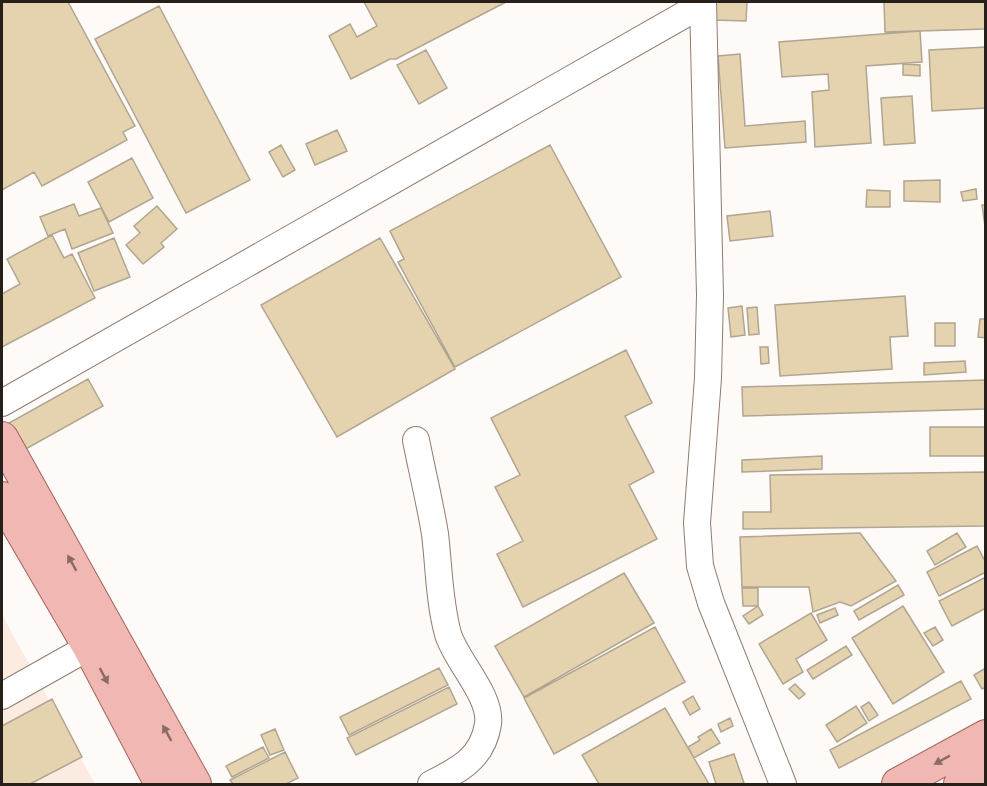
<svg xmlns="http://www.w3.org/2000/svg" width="987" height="786" font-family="'Archivo Narrow',sans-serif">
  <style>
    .built { fill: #fcebe0 }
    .building { fill: #e5d3b0; stroke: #afa591; stroke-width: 1.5 }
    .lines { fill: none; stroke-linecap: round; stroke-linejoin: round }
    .minor-casing { stroke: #8f7c70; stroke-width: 28 }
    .major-casing { stroke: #a3635c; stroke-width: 34 }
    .minor { stroke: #fff; stroke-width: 26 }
    .major { stroke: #f0b7b3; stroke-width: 32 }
    .oneway { fill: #8b6b66 }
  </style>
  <rect width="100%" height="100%" fill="#fefaf7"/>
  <path class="built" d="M2 615 95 784H2Z"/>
  <path class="building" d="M2 2H68L135 126 123 132 127 140 42 186 34 172 2 190Z
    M364 2H506L396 59H390L351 79 329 36 350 24 357 37 377 26Z
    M714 2H747L746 21 713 20Z
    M884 2H986V29L885 32Z
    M159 6 250 180 186 213 95 39Z
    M920 31 922 62 866 66 871 143 815 147 812 92 829 90 828 74 782 77 779 42Z
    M986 47V108L932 111 929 50Z
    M426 50 447 88 419 104 397 65Z
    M740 54 745 126 805 121 806 142 725 148 718 56Z
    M903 64 920 65V76L903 75Z
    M912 96 915 143 884 145 881 98Z
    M337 130 347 151 315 165 306 144Z
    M281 145 295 170 283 177 269 152Z
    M550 145 621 277 455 367 398 262 404 259 390 231Z
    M132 158 153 198 109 222 88 182Z
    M940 180V202L904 201V181Z
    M976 189 977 199 963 201 961 192Z
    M867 190 890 191V207H866Z
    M74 204 79 216 101 208 113 233 72 249 65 229 48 236 40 217Z
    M982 205H986V233Z
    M157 206 177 229 161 243 164 247 143 264 126 245 140 233 134 226Z
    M770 211 773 236 730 241 727 216Z
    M52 235 64 258 72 254 95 298 2 347V294L20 284 7 259Z
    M114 238 130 277 94 291 78 253Z
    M380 238 455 369 337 437 261 305Z
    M905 296 908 336 890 337 892 369 780 376 775 305Z
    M742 306 745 335 731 337 728 308Z
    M757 307 759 334 749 335 747 308Z
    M980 319H986V338L978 337Z
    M935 323H955V346H935Z
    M760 347H768L769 363 761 364Z
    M626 350 652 403 625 416 654 472 629 485 657 539 523 607 497 554 523 541 495 487 520 475 491 418Z
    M965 361 966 372 924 375V363Z
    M88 379 103 406 24 450 9 423Z
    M986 380V409L743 416 742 387Z
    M930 427H986V456H930Z
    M822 456V469L742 472V460Z
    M986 472V526L743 529V512H771L770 475Z
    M860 533 896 581 851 606 840 602 813 612 809 587H742L740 537Z
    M957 533 966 547 935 565 927 551Z
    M977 546 986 563V572L939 596 927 572Z
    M624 573 654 623 524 697 495 646Z
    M986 577V608L952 626 939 601Z
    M898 585 904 595 859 620 854 611Z
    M742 588H758V606H743Z
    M758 606 763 615 749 624 743 616Z
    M903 606 944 672 893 704 852 638Z
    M835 608 838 615 820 623 817 615Z
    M811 613 827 640 796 659 803 672 783 684 759 644Z
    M655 627 685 682 554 754 524 698Z
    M935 627 943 640 933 646 924 633Z
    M846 646 852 655 813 679 807 670Z
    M439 668 448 685 349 735 340 717Z
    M984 669 986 672V687L982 689 974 675Z
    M961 681 971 699 839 768 830 750Z
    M795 684 805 694 799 699 789 689Z
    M449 687 457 704 356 755 347 738Z
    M693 696 700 709 690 715 683 702Z
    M52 699 82 757 30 784H2V726Z
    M869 702 878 715 869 721 861 707Z
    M856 706 867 723 837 742 826 725Z
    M665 708 709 784H599L582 755Z
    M730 718 733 726 721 732 718 724Z
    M275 729 284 750 270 755 261 735Z
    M711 729 720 743 694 758 688 747 700 740 698 737Z
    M263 747 269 758 232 777 226 766Z
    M285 752 298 778 286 784H233L230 780Z
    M734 754 744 783 739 784H716L709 762Z"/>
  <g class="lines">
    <g class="minor-casing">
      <path id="minor" d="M703 2 710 295 708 378 697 523 700 566 711 603 783 784
        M2 403 703 4
        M416 440C422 471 430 503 435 534 439 567 439 601 448 634 456 661 492 696 488 724 483 758 459 770 431 784
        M2 696 89 647"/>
    </g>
    <g class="major-casing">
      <path id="major" d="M2 438 195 784
        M2 498 89 647 161 784
        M898 784 986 736
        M960 784 986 771"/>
    </g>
    <use href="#minor" class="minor"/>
    <use href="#major" class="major"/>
  </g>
  <defs><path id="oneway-solid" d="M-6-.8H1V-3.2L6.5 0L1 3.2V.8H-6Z" transform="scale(1.5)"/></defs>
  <g class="oneway">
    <use href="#oneway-solid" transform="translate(72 563) rotate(-119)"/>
    <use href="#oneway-solid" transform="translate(104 676) rotate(62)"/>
    <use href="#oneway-solid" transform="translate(167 733) rotate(-119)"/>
    <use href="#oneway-solid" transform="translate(942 760) rotate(151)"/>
  </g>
  <rect width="987" height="786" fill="none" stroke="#261f1a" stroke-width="6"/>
</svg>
